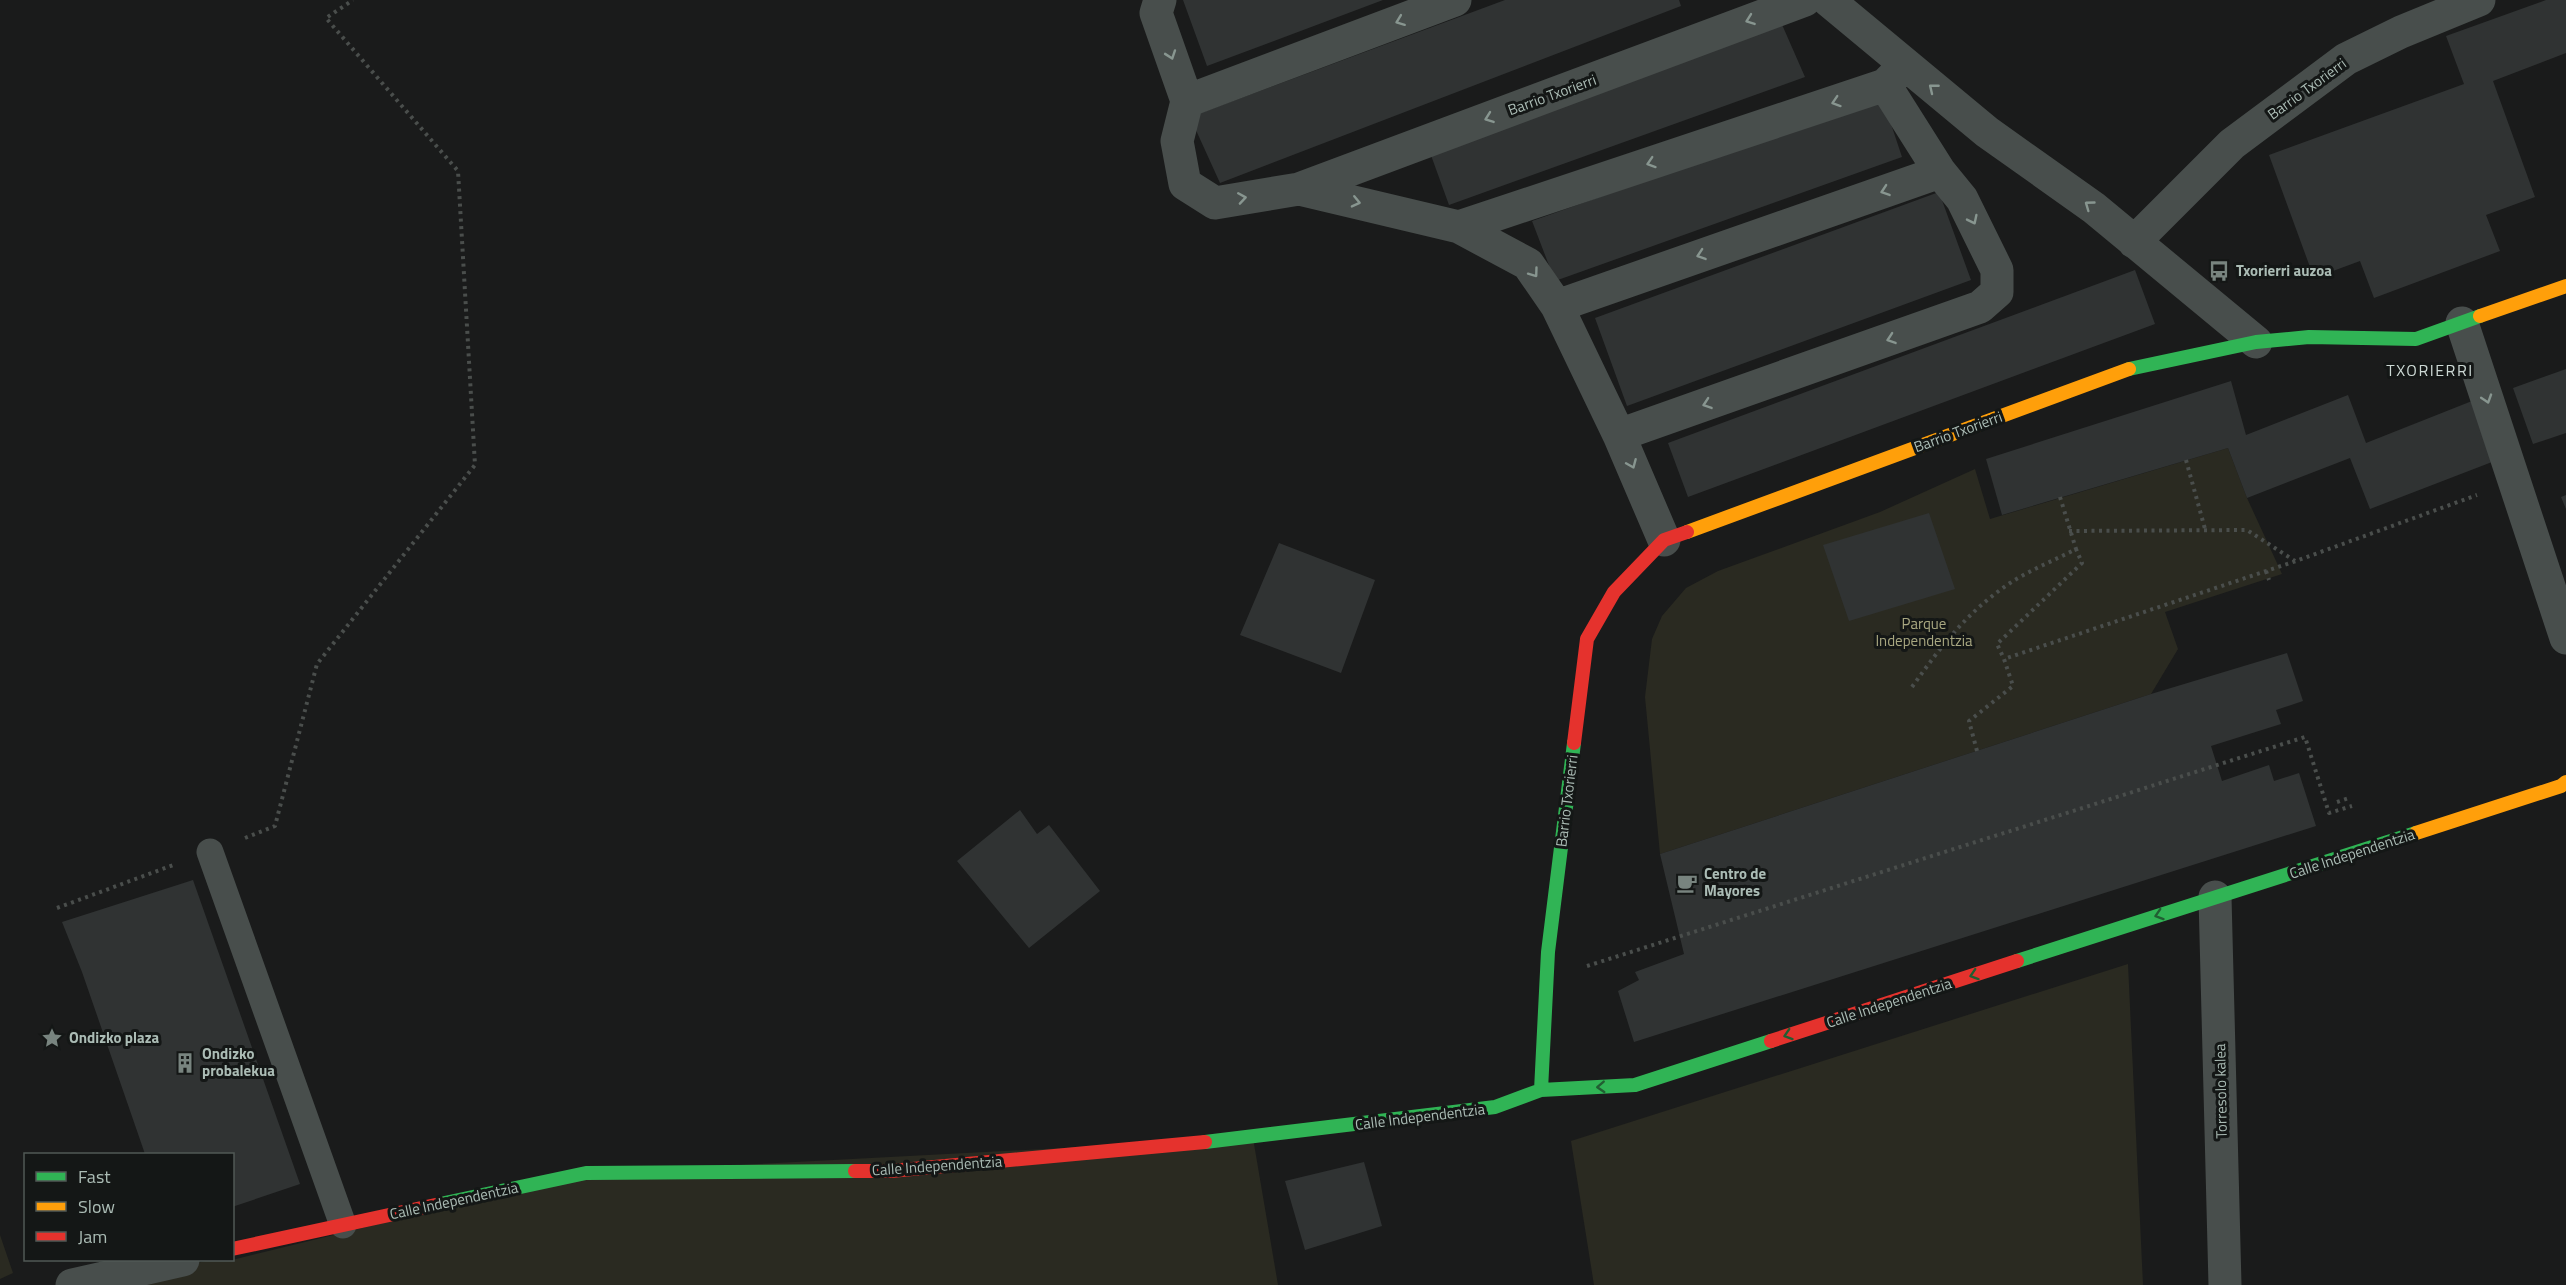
<svg xmlns="http://www.w3.org/2000/svg" width="2566" height="1285" font-family="'Titillium Web',sans-serif">
  <style>
    .green { fill: #2a2a21 }
    .building { fill: #303333 }
    .lines { fill: none; stroke-linecap: round; stroke-linejoin: round }
    .path { stroke: #4a4e4c; stroke-width: 4; stroke-dasharray: 3 4.5; stroke-linecap: butt }
    .lane { stroke: #484e4c; stroke-width: 27 }
    .street { stroke: #484e4c; stroke-width: 33 }
    .fast { stroke: #30b455; stroke-width: 14 }
    .slow { stroke: #ff9f0a; stroke-width: 14 }
    .jam { stroke: #e5322d; stroke-width: 14 }
    .oneway { stroke: #889690 }
    .oneway2 { stroke: #215e32 }
    .labels { text-anchor: middle; stroke-width: 6; stroke-linejoin: round; paint-order: stroke }
    .street-label { font-size: 15px; fill: #abbcb5; stroke: #141716 }
    .poi-label { font-size: 15px; font-weight: bold; fill: #abbcb5; stroke: #141716; text-anchor: start }
    .park-label { font-size: 15px; fill: #a8a781; stroke: #141716 }
    .neighbourhood-label { font-size: 16px; letter-spacing: 1.5px; fill: #ccd8d4; stroke: #141716 }
  </style>
  <rect width="100%" height="100%" fill="#1a1b1b"/>
  <path class="green" d="M2228 448 2247 498 2282 574 2165 612 2178 649 2151 694 1660 854 1645 697 1652 639 1662 616 1686 588 1718 571 1880 512 1975 469 1990 519Z
    M2128 964 2143 1285H1594L1571 1141Z
    M1253 1138 1278 1285H109L209 1260H232L586 1173Z
    M0 1235 13 1273 0 1279Z"/>
  <path class="building" d="M1183 0H1383L1207 66Z
    M1505 0H1679L1681 6 1220 183 1190 117Z
    M2546 0H2566V53L2493 81 2535 197 2486 215 2500 251 2374 298 2360 261 2314 278 2269 155 2464 84 2446 36Z
    M1780 20 1805 77 1449 205 1428 147Z
    M1882 97 1902 157 1555 281 1532 221Z
    M1939 192 1971 280 1627 406 1595 318Z
    M2135 270 2155 324 1688 497 1668 443Z
    M2566 369V433L2533 444 2513 388Z
    M2231 381 2246 435 2348 395 2366 443 2472 401 2492 462 2370 509 2350 458 2247 498 2228 448 2002 515 1986 459Z
    M2566 495V509L2561 497Z
    M1929 513 1955 589 1849 621 1823 545Z
    M1279 543 1375 580 1341 673 1240 635Z
    M2287 653 2303 701 2276 710 2281 724 2211 746 2222 781 2269 765 2274 781 2299 773 2316 826 1634 1042 1618 991 1639 980 1635 972 1684 954 1660 854 2151 694Z
    M1020 810 1037 834 1049 825 1100 891 1029 948 957 861Z
    M193 880 300 1184 232 1207V1154H145L82 972 62 922Z
    M1364 1162 1382 1226 1305 1250 1285 1181Z"/>
  <g class="lines">
    <path class="path" d="M2186 460 2205 529
      M2060 497 2076 549
      M2069 531 2247 530 2295 561
      M2266 571 2269 580
      M1912 687C1942 645 1967 612 2010 583 2030 570 2055 560 2076 549L2082 563 1997 644 2004 659
      M1977 751 1969 721 2013 686 2004 659 2296 561 2477 495
      M2337 802 2349 798
      M245 838 275 826 317 664 475 465 458 171 326 18 353 0
      M57 908 176 864
      M1587 966 2305 737 2329 813 2352 806"/>
    <path class="lane" d="M210 852 343 1225"/>
    <path class="street" d="M1160 0 1156 13 1187 101 1177 141 1185 184 1215 203 1299 189 1805 0
      M1828 0 1987 132 2094 208 2256 342
      M1187 101 1455 0
      M1299 189 1459 227 1528 264 1557 306 1619 435 1664 540
      M1459 227 1885 85 1901 69
      M2134 242 2232 144 2346 59 2401 32 2479 0
      M1557 306 1940 172
      M2462 323 2566 638
      M1619 435 1980 307 1997 292V270L1962 199 1940 172 1885 85
      M2215 897 2225 1285
      M72 1285 183 1260"/>
    <path class="fast" d="M2129 369 2256 342 2309 337 2416 339 2480 316
      M2017 961 2416 833
      M1541 1090 1548 952 1574 743
      M1205 1142 1495 1107 1541 1090 1635 1085 1771 1041
      M440 1204 586 1173 855 1171"/>
    <path class="slow" d="M2480 316 2566 286
      M1687 532 2129 369
      M2416 833 2561 786 2566 782"/>
    <path class="jam" d="M1574 743 1587 639 1614 592 1664 540 1687 532
      M1771 1041 2017 961
      M855 1171H891L1205 1142
      M232 1249 440 1204"/>
  </g>
  <defs><path id="oneway-chevron" d="M-2-3.5L2.5 0L-2 3.5" fill="none" stroke-width="1.6" stroke-linecap="round" stroke-linejoin="round" transform="scale(1.5)"/></defs>
  <g class="oneway">
    <use href="#oneway-chevron" transform="translate(1750 20) rotate(160)"/>
    <use href="#oneway-chevron" transform="translate(1400 21) rotate(159)"/>
    <use href="#oneway-chevron" transform="translate(1171 55) rotate(71)"/>
    <use href="#oneway-chevron" transform="translate(1933 88) rotate(-141)"/>
    <use href="#oneway-chevron" transform="translate(1836 102) rotate(162)"/>
    <use href="#oneway-chevron" transform="translate(1489 118) rotate(160)"/>
    <use href="#oneway-chevron" transform="translate(1651 163) rotate(162)"/>
    <use href="#oneway-chevron" transform="translate(1885 191) rotate(161)"/>
    <use href="#oneway-chevron" transform="translate(1242 198) rotate(-9)"/>
    <use href="#oneway-chevron" transform="translate(1356 202) rotate(13)"/>
    <use href="#oneway-chevron" transform="translate(2089 205) rotate(-144)"/>
    <use href="#oneway-chevron" transform="translate(1973 220) rotate(64)"/>
    <use href="#oneway-chevron" transform="translate(1701 255) rotate(161)"/>
    <use href="#oneway-chevron" transform="translate(1534 273) rotate(54)"/>
    <use href="#oneway-chevron" transform="translate(1891 339) rotate(161)"/>
    <use href="#oneway-chevron" transform="translate(2487 399) rotate(72)"/>
    <use href="#oneway-chevron" transform="translate(1707 404) rotate(161)"/>
    <use href="#oneway-chevron" transform="translate(1632 464) rotate(67)"/>
  </g>
  <g class="oneway2">
    <use href="#oneway-chevron" transform="translate(2159 915) rotate(162)"/>
    <use href="#oneway-chevron" transform="translate(1974 975) rotate(162)"/>
    <use href="#oneway-chevron" transform="translate(1788 1035) rotate(162)"/>
    <use href="#oneway-chevron" transform="translate(1601 1087) rotate(177)"/>
  </g>
  <defs>
    <g id="bus-bare" transform="scale(1.62)"><path d="M-5-6H5V4H4V6H2V4H-2V6H-4V4H-5ZM-3.5-4V0h7V-4ZM-3.5 1.2v1.5H-2V1.2ZM2 1.2v1.5H3.5V1.2Z" fill="#78847f" stroke="#141716" stroke-width="2.5" paint-order="stroke"/></g>
    <g id="cafe-bare" transform="scale(1.62)"><path d="M-5.5-4.5H6V0H3Q3 3.5 0 3.5H-2.5Q-5.5 3.5-5.5 0ZM3-3.2v2h1.7v-2ZM-6 4.5H4V6H-6Z" fill="#78847f" stroke="#141716" stroke-width="2.5" paint-order="stroke"/></g>
    <g id="sight-bare" transform="scale(1.62)"><path d="M0-6L1.8-2.2L6-1.7L2.9 1.2L3.7 5.4L0 3.3L-3.7 5.4L-2.9 1.2L-6-1.7L-1.8-2.2Z" fill="#78847f" stroke="#141716" stroke-width="2.5" paint-order="stroke"/></g>
    <g id="building-bare" transform="scale(1.62)"><path d="M-4-6H4V6H1V3H-1V6H-4ZM-2.5-4.3h1.7v1.8h-1.7ZM.8-4.3h1.7v1.8H.8ZM-2.5-1h1.7V.8h-1.7ZM.8-1h1.7V.8H.8Z" fill="#78847f" stroke="#141716" stroke-width="2.5" paint-order="stroke"/></g>
  </defs>
  <g fill-rule="evenodd">
    <use href="#bus-bare" x="2219" y="271"/>
    <use href="#cafe-bare" x="1687" y="883"/>
    <use href="#sight-bare" x="52" y="1038"/>
    <use href="#building-bare" x="185" y="1063"/>
  </g>
  <g class="labels">
    <g class="street-label">
      <text transform="translate(2307 89) rotate(-36)" y="5">Barrio Txorierri</text>
      <text transform="translate(1552 95) rotate(-20)" y="5">Barrio Txorierri</text>
      <text transform="translate(1958 432) rotate(-20)" y="5">Barrio Txorierri</text>
      <text transform="translate(1567 801) rotate(-83)" y="5">Barrio Txorierri</text>
      <text transform="translate(2352 854) rotate(-18)" y="5">Calle Independentzia</text>
      <text transform="translate(1889 1003) rotate(-18)" y="5">Calle Independentzia</text>
      <text transform="translate(2221 1091) rotate(-91)" y="5">Torresolo kalea</text>
      <text transform="translate(1420 1117) rotate(-7)" y="5">Calle Independentzia</text>
      <text transform="translate(937 1166) rotate(-4)" y="5">Calle Independentzia</text>
      <text transform="translate(454 1201) rotate(-12)" y="5">Calle Independentzia</text>
    </g>
    <g class="poi-label">
      <text x="2236" y="276">Txorierri auzoa</text>
      <text x="1704" y="879">Centro de<tspan x="1704" dy="17">Mayores</tspan></text>
      <text x="69" y="1043">Ondizko plaza</text>
      <text x="202" y="1059">Ondizko<tspan x="202" dy="17">probalekua</tspan></text>
    </g>
    <g class="park-label">
      <text x="1924" y="629">Parque<tspan x="1924" dy="17">Independentzia</tspan></text>
    </g>
    <g class="neighbourhood-label">
      <text x="2430" y="376">TXORIERRI</text>
    </g>
  </g>
  <rect x="24" y="1153" width="210" height="108" fill="#141716" stroke="#505956" stroke-width="1.5"/>
  <rect x="36" y="1172" width="30" height="9" fill="#30b455" stroke="#505956" stroke-width="1.5"/>
  <text x="78" y="1183" font-size="18" fill="#abbcb5">Fast</text>
  <rect x="36" y="1202" width="30" height="9" fill="#ff9f0a" stroke="#505956" stroke-width="1.5"/>
  <text x="78" y="1213" font-size="18" fill="#abbcb5">Slow</text>
  <rect x="36" y="1232" width="30" height="9" fill="#e5322d" stroke="#505956" stroke-width="1.5"/>
  <text x="78" y="1243" font-size="18" fill="#abbcb5">Jam</text>
</svg>
